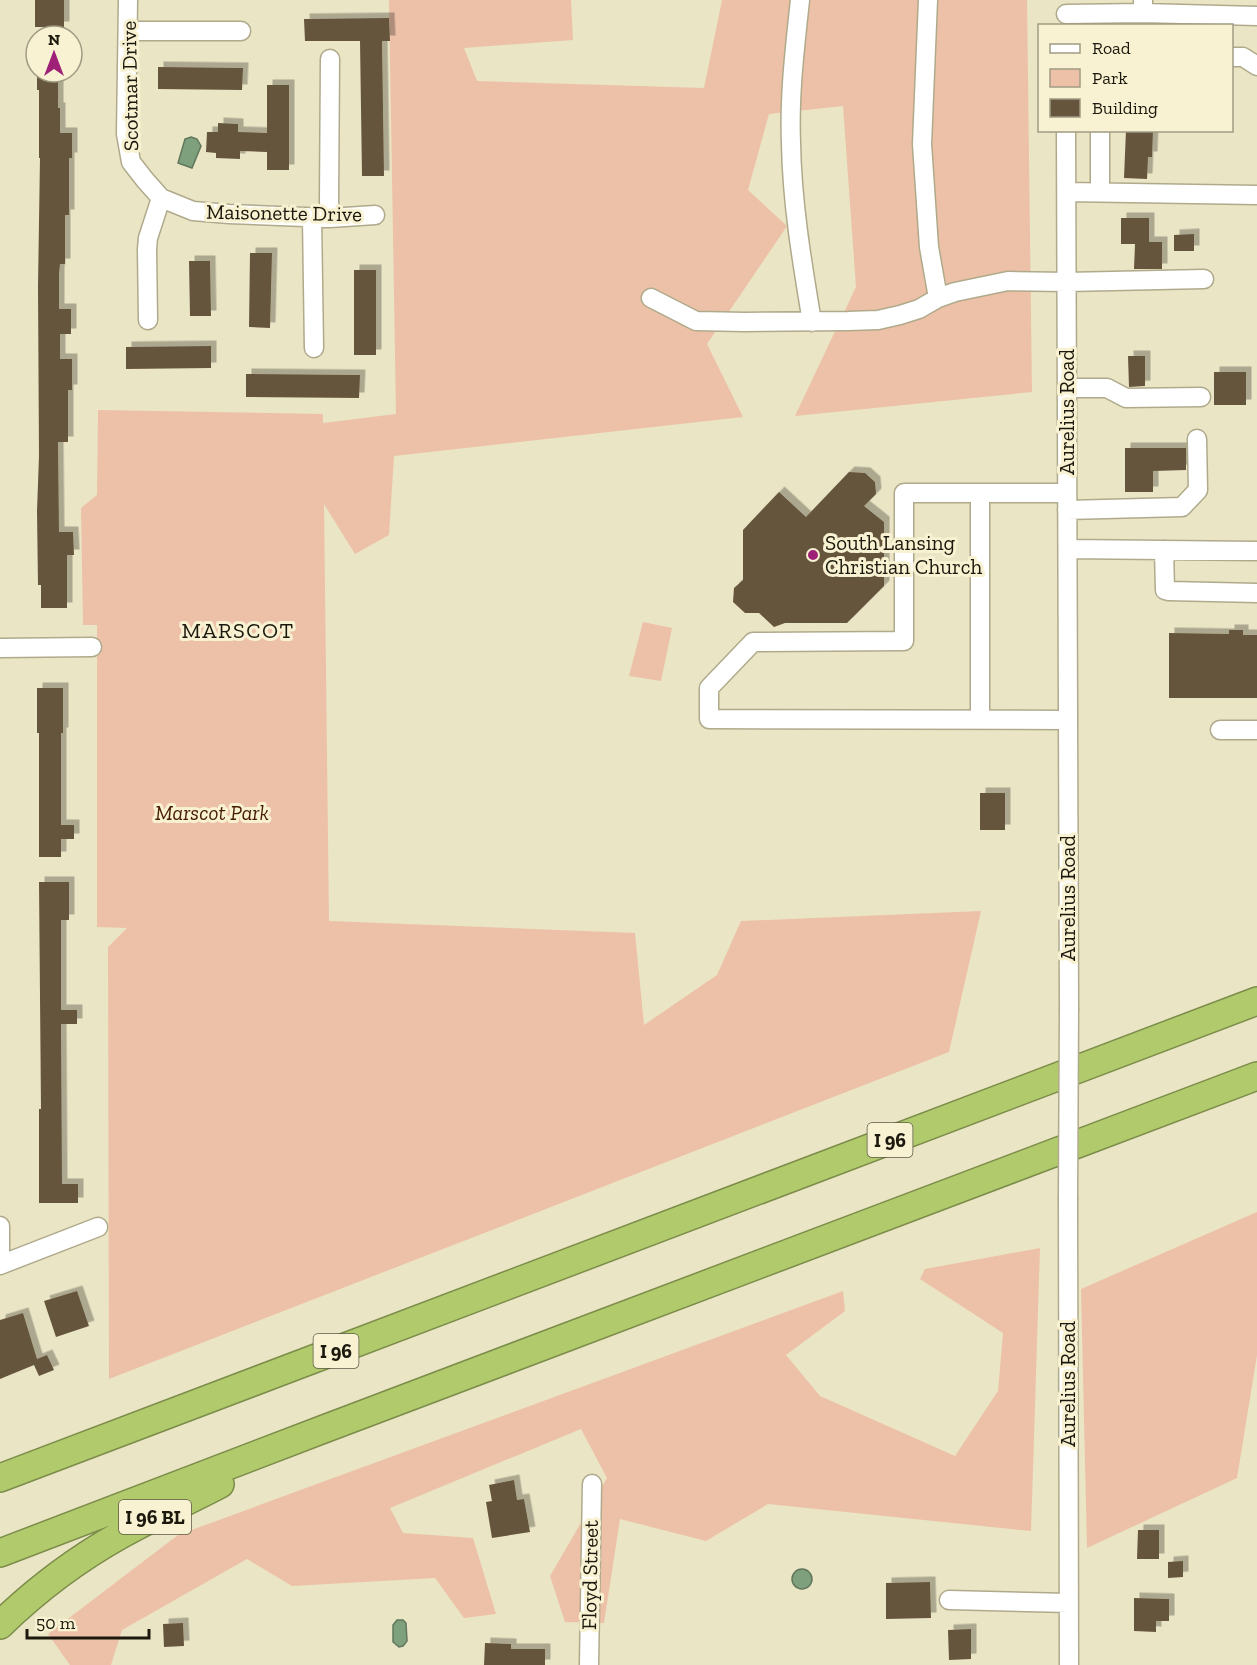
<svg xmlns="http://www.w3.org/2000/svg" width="1257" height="1665" font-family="'Zilla Slab',serif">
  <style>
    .green { fill: #edc1a7 }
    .water { fill: #7ea07d; stroke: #60775b; stroke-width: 1.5 }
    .building { fill: #66553d; filter: url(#shadow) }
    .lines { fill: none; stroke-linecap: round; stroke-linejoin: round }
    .minor-casing { stroke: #b0aa8c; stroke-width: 21 }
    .highway-casing { stroke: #7c8c4a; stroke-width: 30 }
    .minor { stroke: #fff; stroke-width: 18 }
    .highway { stroke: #b1ca6b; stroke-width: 27 }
    .minor-bridge-casing { stroke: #b0aa8c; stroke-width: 21; stroke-linecap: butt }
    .minor-bridge { stroke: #fff; stroke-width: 18 }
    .poi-dot { fill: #9e2177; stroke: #f8f2d2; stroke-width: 2 }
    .labels { text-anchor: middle; stroke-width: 6; stroke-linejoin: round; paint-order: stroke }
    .shield { fill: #f8f2d2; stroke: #5d5948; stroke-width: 1.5 }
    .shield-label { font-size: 20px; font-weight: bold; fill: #1b180d }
    .street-label { font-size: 21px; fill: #1b180d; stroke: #f8f2d2 }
    .poi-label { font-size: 21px; fill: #1b180d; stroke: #f8f2d2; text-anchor: start }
    .park-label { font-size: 21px; font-style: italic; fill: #461d00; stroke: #f8f2d2 }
    .neighbourhood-label { font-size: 22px; letter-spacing: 1.5px; fill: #1b180d; stroke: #f8f2d2 }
  </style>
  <defs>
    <filter id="shadow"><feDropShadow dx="5.5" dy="-5.5" stdDeviation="0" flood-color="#0004"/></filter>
  </defs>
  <rect width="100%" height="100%" fill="#eae5c5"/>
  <path class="green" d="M389 0H571L573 40 464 48 477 81 704 88 722 0H1027L1032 392 795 416 856 287 843 106 769 114 748 190 787 226 707 344 743 417 394 456 389 535 355 554 324 504 329 921 635 933 644 1025 717 975 741 921 981 911 949 1052 109 1379 108 947 127 928 97 927V625H83L81 508 97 495 98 410 323 414V423L396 414Z
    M643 622 672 628 661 681 629 676Z
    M1257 1212V1355L1237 1478 1087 1548 1081 1289Z
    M1040 1248 1031 1531 768 1504 706 1541 620 1519 604 1623 565 1622 550 1576 607 1478 581 1429 390 1508 403 1533 473 1538 496 1614 464 1618 435 1578 292 1586 247 1559 122 1630 111 1665H70L48 1634 178 1535 843 1291 845 1311 786 1355 820 1396 955 1456 998 1391 1003 1333 920 1279 925 1269Z"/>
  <path class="water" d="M191 137 197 139 201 146 192 168 178 163 185 139Z
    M792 1579a10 10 0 1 1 20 0a10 10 0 1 1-20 0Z
    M397 1620H403L406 1623 407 1641 403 1646 399 1647 393 1642V1625Z"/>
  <path class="building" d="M35 0H64V27H35Z
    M389 18 390 41H382L384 176H362L360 41H305L304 19Z
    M158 67 243 68 242 90 158 89Z
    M37 72H58V108H60V133H72V158H69V215H65V264H60L59 274V309H71V334H60V359H72V390H68V442H58L59 532H73L74 555H67V608H41V585H38L37 511 39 456 38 286 40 158H39V90H37Z
    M267 85H289V170H267V152L240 151V159L216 158V153L206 152 207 132H218V123L238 124V132L267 133Z
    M1126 130H1153L1152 157H1148L1147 179 1124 178Z
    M1121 218H1149V242H1162V269H1134L1135 244H1121Z
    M1194 234V251H1174V235Z
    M250 253H272L270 328 249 327Z
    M189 261H210L211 316H190Z
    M354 270H376V355H354Z
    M211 346V368L126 369V347Z
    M1128 356H1145V386L1129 387Z
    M1214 372H1246V405H1214Z
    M246 374 360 375 359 398 246 397Z
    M1125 448H1186V470L1153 471V492H1125Z
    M849 472 865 473 875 482 876 494 864 506 884 522V586L847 623H785L774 627 759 613H745L733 602 734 588 743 580V530L779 492 806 517Z
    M1229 630H1243V635H1257V698H1169V633L1229 634Z
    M37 688H63V733H61V825H74V839H61V857H39V733H37Z
    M980 793H1005V830H980Z
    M39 882H69V920H61V1010H77V1024H61L62 1184H78V1203H39V1109H41Z
    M77 1291 89 1326 56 1337 44 1301Z
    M23 1313 37 1359 47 1355 54 1370 39 1376 34 1365 0 1379V1320Z
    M514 1480 517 1500 524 1499 530 1532 492 1538 486 1502 492 1501 489 1485Z
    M1138 1530H1159V1559H1137Z
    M1183 1561V1577L1168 1578V1562Z
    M930 1582 931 1618 886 1619V1583Z
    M1134 1598 1169 1599V1621H1156V1632L1134 1631Z
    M183 1623 184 1646 164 1647 163 1624Z
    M971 1629V1659L949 1660 948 1630Z
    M485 1643 511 1644V1649H545V1665H484Z"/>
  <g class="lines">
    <g class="minor-casing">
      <path id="minor" d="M128 0 126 134 131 162 145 180 161 198 193 211 229 214 330 218 375 215
        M800 0C795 47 789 95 791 143 792 203 802 262 812 322
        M928 0 922 144 929 247 938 298
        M1143 13 1257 16
        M1066 14 1143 13V0
        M128 31H241
        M1232 57H1243L1257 66
        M330 59 329 201 330 218
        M1066 130 1069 1008
        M1100 130V192
        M1067 192 1257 195
        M312 218 314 348
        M651 298 696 321 745 322 848 321 878 320 900 315 919 309 938 298 955 292 1008 281 1067 282 1204 279
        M148 320 147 249 148 238 161 198
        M1067 388H1107L1126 398 1201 397
        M1067 493H904V641L753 642 709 688V719L1068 720
        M1067 510 1182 507 1198 490 1197 439
        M1068 549 1257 551
        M1164 550 1165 590 1169 591 1257 593
        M0 648 92 647
        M980 719V493
        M1220 730H1257
        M1068 1200 1069 1665
        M0 1226V1265
        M0 1265 98 1227
        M949 1600 1069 1603
        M589 1665 592 1484"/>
    </g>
    <g class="highway-casing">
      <path id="highway" d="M0 1478 1257 1001
        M0 1553 324 1429 1257 1076
        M0 1625C36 1590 77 1559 122 1534 154 1516 188 1501 220 1484"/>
    </g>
    <use href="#minor" class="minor"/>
    <use href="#highway" class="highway"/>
    <g class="minor-bridge-casing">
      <path id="minor-bridge" d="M1068 1200 1069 1008"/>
    </g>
    <use href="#minor-bridge" class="minor-bridge"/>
  </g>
  <circle class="poi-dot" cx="813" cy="555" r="6"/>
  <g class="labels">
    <g class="shield">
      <rect x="867.5" y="1123" width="45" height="34" rx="4.5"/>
      <rect x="313.5" y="1334" width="45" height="34" rx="4.5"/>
      <rect x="119" y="1500" width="72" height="34" rx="4.5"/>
    </g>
    <g class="shield-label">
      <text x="890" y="1147">I 96</text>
      <text x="336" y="1358">I 96</text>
      <text x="155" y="1524">I 96 BL</text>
    </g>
    <g class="street-label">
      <text transform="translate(130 86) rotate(-91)" y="7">Scotmar Drive</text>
      <text transform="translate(284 213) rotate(1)" y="7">Maisonette Drive</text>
      <text transform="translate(1067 412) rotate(-90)" y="7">Aurelius Road</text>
      <text transform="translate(1068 898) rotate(-90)" y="7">Aurelius Road</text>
      <text transform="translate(1068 1384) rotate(-90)" y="7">Aurelius Road</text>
      <text transform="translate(590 1575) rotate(-89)" y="7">Floyd Street</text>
    </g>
    <g class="poi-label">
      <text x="825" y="550">South Lansing<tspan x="825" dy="24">Christian Church</tspan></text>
    </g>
    <g class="park-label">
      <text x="212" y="820">Marscot Park</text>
    </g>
    <g class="neighbourhood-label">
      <text x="238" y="638">MARSCOT</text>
    </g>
  </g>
  <rect x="1038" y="24" width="195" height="108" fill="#f8f2d2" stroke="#a09b83" stroke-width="1.5"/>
  <rect x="1050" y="44" width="30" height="9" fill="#ffffff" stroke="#a09b83" stroke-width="1.5"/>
  <text x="1092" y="54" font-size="18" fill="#1b180d">Road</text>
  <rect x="1050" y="69" width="30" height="18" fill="#edc1a7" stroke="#a09b83" stroke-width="1.5"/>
  <text x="1092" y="84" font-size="18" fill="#1b180d">Park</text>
  <rect x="1050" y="99" width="30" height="18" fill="#66553d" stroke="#a09b83" stroke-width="1.5"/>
  <text x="1092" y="114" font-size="18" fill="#1b180d">Building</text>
  <g transform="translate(54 54)"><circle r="28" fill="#f8f2d2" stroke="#a09b83" stroke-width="1.5"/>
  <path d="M0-4.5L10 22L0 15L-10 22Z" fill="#9e2177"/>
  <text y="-9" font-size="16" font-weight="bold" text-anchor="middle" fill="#1b180d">N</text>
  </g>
  <path d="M27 1629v9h122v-9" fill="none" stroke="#1b180d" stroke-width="3"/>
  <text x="36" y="1629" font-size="18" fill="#1b180d" stroke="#f8f2d2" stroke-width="4.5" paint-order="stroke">50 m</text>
</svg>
